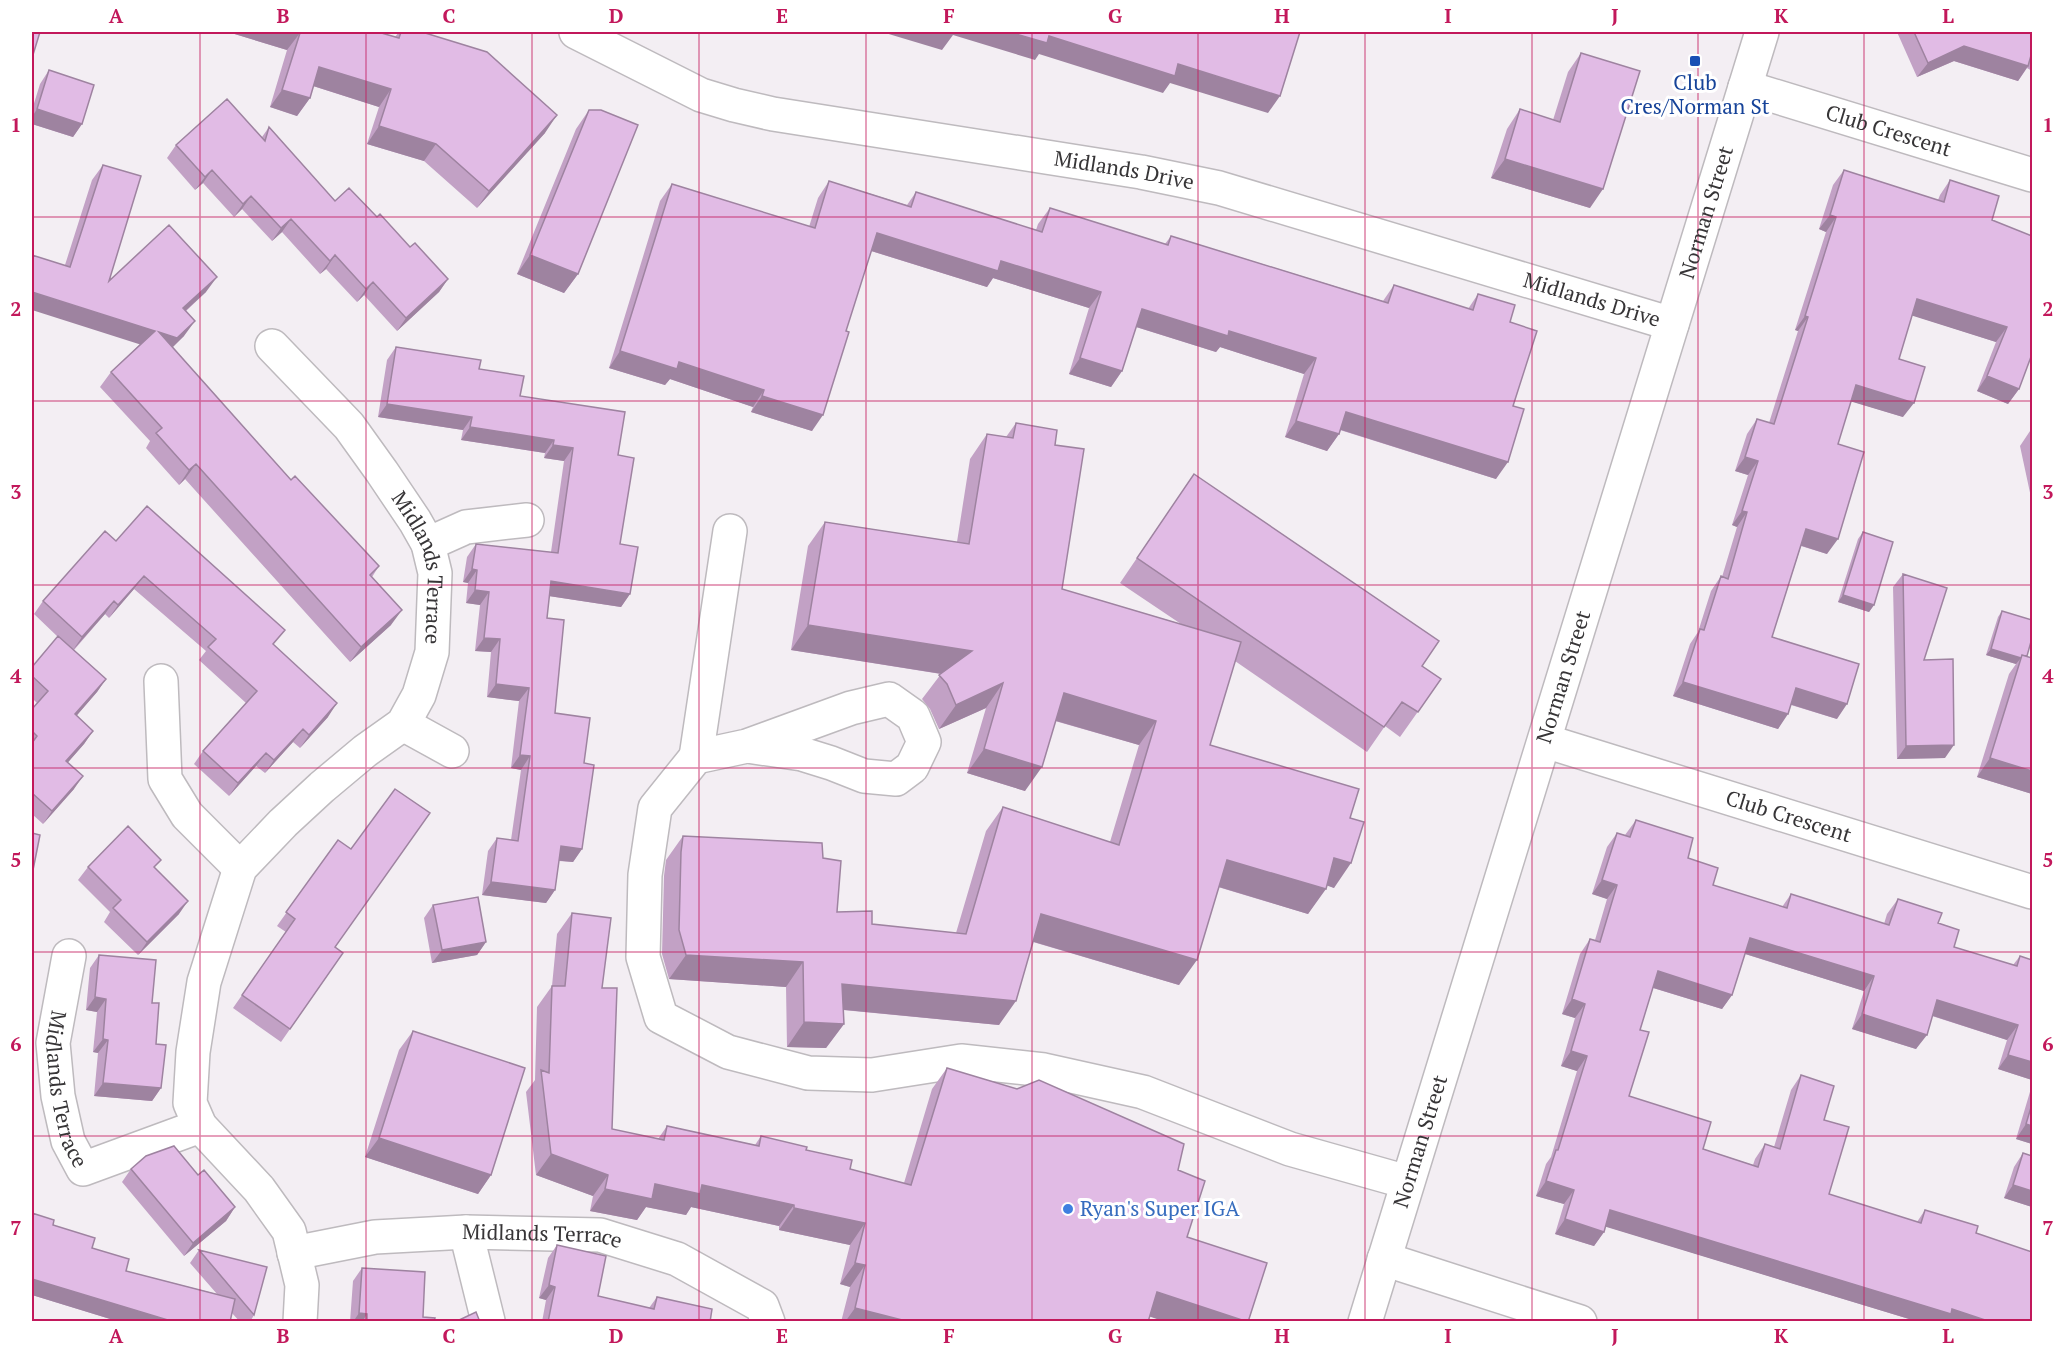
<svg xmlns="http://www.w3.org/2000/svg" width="2064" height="1353" font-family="'PT Serif',serif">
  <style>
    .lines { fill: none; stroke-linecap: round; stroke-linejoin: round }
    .minor-casing { stroke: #bebabe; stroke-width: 36 }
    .major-casing { stroke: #bebabe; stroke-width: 36 }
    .minor { stroke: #fff; stroke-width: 33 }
    .major { stroke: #fff; stroke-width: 33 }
    .wall { fill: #c2a1c5 }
    .shaded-wall { fill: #9e83a0 }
    .building { fill: #e1bbe5; stroke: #9e83a0; stroke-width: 1.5 }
    .grid { fill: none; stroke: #c2185b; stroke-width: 1.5; stroke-opacity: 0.55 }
    .transit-dot { fill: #1a4fb4; stroke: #fff; stroke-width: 2 }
    .shop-dot { fill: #3f7fe0; stroke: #fff; stroke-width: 2 }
    .labels { text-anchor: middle; stroke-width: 6; stroke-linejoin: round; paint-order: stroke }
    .transit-label { font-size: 21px; fill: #164399; stroke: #fff }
    .street-label { font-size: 21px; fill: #373537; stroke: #fff }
    .shop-label { font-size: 21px; fill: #366cbe; stroke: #fff; text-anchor: start }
    .neatline { fill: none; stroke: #c2185b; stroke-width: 2 }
    .grid-label { font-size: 20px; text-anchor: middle; font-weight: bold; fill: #c2185b }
  </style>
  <rect width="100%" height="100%" fill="#f3eef3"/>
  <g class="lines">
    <g class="minor-casing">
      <g id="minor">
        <path id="s1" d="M576 32 701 95 734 105 773 114 1141 172 1219 188 1672 324"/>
        <path id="s2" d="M1745 87 2032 175"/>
        <path id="s3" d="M272 346 349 426 382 472 415 521 428 544 435 573 432 652 419 695 403 724 365 751 322 787 283 823 240 868 204 982 193 1052 190 1103 200 1126 259 1189 289 1231 302 1285 300 1322"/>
        <path d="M428 544 466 527 527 520"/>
        <path d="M161 681 165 779 187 815 240 868"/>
        <path d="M403 724 452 751"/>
        <path id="s4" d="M1545 741 2032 892"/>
        <path d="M747 746 802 754 831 763 864 776 896 779 912 767 924 742 913 716 889 699 851 708 747 746 696 757 655 808 645 875 643 957 661 1017 728 1052 808 1073 872 1075 961 1061 1044 1070 1143 1092 1290 1149 1407 1182"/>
        <path d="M696 757 730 531"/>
        <path id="s5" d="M69 956 53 1043 58 1096 68 1141 83 1169 200 1126"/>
        <path d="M466 1232 488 1321"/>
        <path id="s6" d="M294 1253 375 1237 466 1232 600 1235 677 1259 762 1306 768 1322"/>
        <path d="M1384 1259 1580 1322"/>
      </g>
    </g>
    <g class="major-casing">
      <g id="major">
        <path id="s7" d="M1365 1322 1762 32"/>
      </g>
    </g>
    <use href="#minor" class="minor"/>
    <use href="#major" class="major"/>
  </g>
  <path class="wall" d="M228 32H378L395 37 399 32H422L545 133 477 208 424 161 367 144 379 107 313 86 310 98 297 116 270 107 287 50Z
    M1897 32H2032V71L2027 68 2018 81 1954 61 1917 77Z
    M1581 53 1590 208 1491 178 1507 129 1520 109 1553 120 1568 72Z
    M49 70 82 124 73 137 32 124V110L40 84Z
    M589 110 578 274 564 293 517 274 576 129Z
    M269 127 335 201 377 217 410 247 448 279 439 292 397 331 364 295 357 302 326 269 320 274 282 232 272 241 242 209 234 217 203 183 195 190 167 158 176 145 262 137Z
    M103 165 109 281 206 292 186 311 184 336 172 347 291 480 379 566 372 577 391 625 350 662 185 479 179 485 146 448 150 441 100 387 111 372 140 344 65 265 92 180Z
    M1844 170 1938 200 1940 195 1950 180 1992 220 2019 389 2008 404 1977 391 1996 342 1912 315 1899 359 1903 417 1851 401 1838 444 1827 554 1801 546 1772 637 1837 719 1791 705 1778 729 1673 696 1690 644 1698 632 1711 591 1721 576 1722 577 1737 527 1732 525 1748 475 1735 471 1747 434 1757 419 1769 423 1798 331 1795 330 1826 232 1819 229 1833 185Z
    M829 181 907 205 916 192 1036 230 1038 224 1050 208 1165 244 1171 236 1383 301 1394 285 1468 309 1478 294 1510 322 1513 406 1496 479 1340 430 1339 434 1327 451 1285 437 1304 374 1220 347 1216 352 1136 327 1122 371 1111 387 1069 374 1089 308 993 278 987 287 871 251 812 431 751 412 753 407 670 379 665 385 609 368 660 201 672 184 809 227 818 198Z
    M396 347 479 369 520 396 618 455 620 544 630 594 621 607 549 596 547 618 555 713 584 763 582 849 573 862 559 861 555 890 546 903 482 895 488 851 497 838 511 840 521 770 511 768 519 701 487 697 491 652 475 651 480 605 466 603 468 583 463 582 467 557 476 544 551 552 564 461 544 458 545 453 461 440 463 430 378 417 387 360Z
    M1016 423 1055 445 1062 589 1181 624 1120 583 1194 474 1422 666 1441 679 1400 737 1385 726 1367 752 1235 661 1210 745 1350 818 1334 888 1327 885 1308 914 1218 887 1179 985 1033 942 999 1025 843 1010 844 1024 826 1048 787 1047 786 987 669 979 662 954 664 876 666 860 683 836 823 858 837 912 872 924 956 933 986 831 1003 807 1110 842 1139 745 1055 721 1025 791 967 773 986 708 939 729 930 709 922 699 941 674 791 650 808 546 825 522 957 542 970 459 987 434 1006 437Z
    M2032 428V502L2020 446Z
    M1863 532 1874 605 1869 612 1838 602 1858 539Z
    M116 541 274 645 328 717 300 748 293 742 265 773 256 766 229 796 194 764 203 751 246 703 199 660 206 651 134 589 109 618 105 614 74 650 106 679 97 692 76 716 93 731 84 744 67 763 74 789 43 824 32 814V709L37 703 32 698V667L58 637 34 614 43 601Z
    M1903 574 1924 660 1945 758 1897 759 1893 587Z
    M2002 611 2027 656 2032 794 1977 777 2009 674 2016 664 1986 655 1998 617Z
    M1636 820 1688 858 1713 885 1782 907 1791 894 1884 924 1887 914 1898 899 1938 923 1954 947 2013 965 2020 956 2032 1080 1998 1069 2007 1040 1932 1016 1916 1049 1852 1029 1864 991 1745 954 1732 995 1722 1009 1653 988 1640 1030 1629 1096 1703 1149 1753 1165 1755 1159 1765 1144 1774 1147 1791 1090 1801 1075 1824 1120 1829 1194 1917 1222 1925 1210 1976 1233 2032 1322H1919L1605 1226 1604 1232 1594 1246 1555 1234 1564 1204 1536 1196 1546 1164 1551 1157 1577 1071 1561 1066 1575 1018 1562 1014 1580 954 1590 939 1595 940 1607 899 1592 894 1607 847 1617 833 1625 835Z
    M338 840 335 947 343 953 281 1042 233 1008 286 932 277 926Z
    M88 867 155 868 179 914 138 955 104 922 110 912 78 880Z
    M433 905 486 942 477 955 432 963 424 918Z
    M572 913 602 988 612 1129 658 1139 667 1126 755 1145 761 1136 806 1150 850 1169 904 1183 932 1089 947 1068 1178 1170 1187 1237 1248 1322H1166L1150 1316 1148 1322H841L850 1287 840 1284 850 1245 779 1230V1226L691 1207 686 1215 646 1207 637 1220 590 1211 593 1196 536 1175 526 1092 535 1080 537 1007 552 986 557 934Z
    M99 955 152 1003 156 1044 161 1088 152 1101 94 1096 98 1053 93 1052 97 1012 86 1010 90 968Z
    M413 1031 491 1175 478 1194 365 1157 399 1050Z
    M2032 1085V1144L2016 1139Z
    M2023 1153 2032 1156V1207L2004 1198 2014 1167Z
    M131 1169 198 1175 235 1207 226 1221 184 1256 122 1182Z
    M32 1213 92 1248 126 1271 217 1294 190 1263 199 1250 254 1315 250 1322H240L232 1313 230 1322H120L32 1295Z
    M557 1245 598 1296 649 1308 657 1297 710 1322H542L546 1300 539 1298 548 1258Z
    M362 1268 423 1317 434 1322H350L353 1281Z"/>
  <path class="shaded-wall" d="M228 32H295L300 33 287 50Z
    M882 32H1009L1049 36 1178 64 1280 96 1268 113 1170 83 1163 93 1039 54 1035 60 953 35 942 50Z
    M1964 46 2028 66 2018 81 1954 61 1917 77 1928 63Z
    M319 67 391 89 379 107 307 84Z
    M282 90 310 98 297 116 270 107Z
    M37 109 82 124 73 137 32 124V117Z
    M557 115 545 133 477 208 489 191Z
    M379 126 436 144 424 161 367 144Z
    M1505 159 1603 189 1590 208 1491 178Z
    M212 170 203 183 195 190 205 177Z
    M251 196 242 209 234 217 243 204Z
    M1830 215 1836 217 1826 232 1819 229Z
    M291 219 282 232 272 241 281 228Z
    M877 233 1001 261 1101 292 1089 308 993 278 987 287 865 249Z
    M335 255 326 269 320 274 330 261Z
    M530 255 578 274 564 293 517 274Z
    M217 277 206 292 172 323 183 308Z
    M448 279 439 292 397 331 406 318Z
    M373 282 364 295 357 302 366 289Z
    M32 292 155 331 145 346 32 310Z
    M1917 299 2007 327 1996 342 1907 314Z
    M1142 309 1229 331 1316 358 1304 374 1220 347 1216 352 1130 325Z
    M1805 316 1808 317 1798 331 1795 330Z
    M195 321 184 336 167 353 159 332Z
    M620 351 679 362 764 390 753 407 670 379 665 385 609 368Z
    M1080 358 1122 371 1111 387 1069 374Z
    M1987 376 2019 389 2008 404 1977 391Z
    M1856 385 1914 403 1903 417 1846 400Z
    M762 396 823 415 812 431 751 412Z
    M387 404 472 417 463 430 378 417Z
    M1346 412 1508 462 1496 479 1335 428Z
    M1296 421 1339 434 1327 451 1285 437Z
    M470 427 554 440 545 453 461 440Z
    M553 445 573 448 564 461 544 458Z
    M1745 457 1758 461 1748 475 1735 471Z
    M196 464 185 479 179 485 189 470Z
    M1742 511 1747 512 1737 527 1732 525Z
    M1806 529 1838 539 1827 554 1796 544Z
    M472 569 477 570 468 583 463 582Z
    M144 576 134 589 109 618 118 605Z
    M551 581 630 594 621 607 542 595Z
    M475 590 489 592 480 605 466 603Z
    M1843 595 1874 605 1869 612 1838 602Z
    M114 601 105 614 73 650 82 637Z
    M402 610 391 625 350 662 361 647Z
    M808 625 972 651 955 676 791 650Z
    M484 638 500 639 491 652 475 651Z
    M1991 649 2021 658 2016 664 1986 655Z
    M106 679 97 692 66 728 75 714Z
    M1683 682 1788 714 1778 729 1673 696Z
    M1003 683 986 708 939 729 956 705Z
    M496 684 529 688 519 701 487 697Z
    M1796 688 1847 704 1837 719 1786 703Z
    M1064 693 1156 721 1139 745 1046 718Z
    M337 703 328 717 300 748 309 735Z
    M303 729 293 742 265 773 274 760Z
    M93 731 84 744 57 775 66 761Z
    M1954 745 1945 758 1897 759 1906 746Z
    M984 749 1042 767 1025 791 967 773Z
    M266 753 256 766 229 796 238 783Z
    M520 755 530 756 521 770 511 768Z
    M1990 758 2032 771V794L1977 777Z
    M83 776 74 789 43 824 52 811Z
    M561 846 582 849 573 862 552 860Z
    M1334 858 1351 863 1334 888 1317 882Z
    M1227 860 1326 889 1308 914 1209 884Z
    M1602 880 1617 885 1607 899 1592 894Z
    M491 882 555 890 546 903 482 895Z
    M188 901 179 914 138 955 147 942Z
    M1041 914 1197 960 1179 985 1024 939Z
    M1750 938 1874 976 1864 991 1739 952Z
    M486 942 477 955 432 963 442 950Z
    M686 955 803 962 786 987 669 979Z
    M1658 971 1732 995 1722 1009 1647 986Z
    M842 984 1016 1001 999 1025 825 1008Z
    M95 997 106 999 97 1012 86 1010Z
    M1572 999 1585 1004 1575 1018 1562 1014Z
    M1937 1000 2018 1025 2007 1040 1927 1014Z
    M1862 1014 1927 1035 1916 1049 1852 1029Z
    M804 1022 844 1024 826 1048 787 1047Z
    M103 1039 108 1040 98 1053 93 1052Z
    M1571 1051 1587 1056 1577 1071 1561 1066Z
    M2008 1055 2032 1062V1080L1998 1069Z
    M103 1083 161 1088 152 1101 94 1096Z
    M2026 1124 2032 1126V1144L2016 1139Z
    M379 1138 491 1175 478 1194 365 1157Z
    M551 1154 608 1175 593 1196 536 1175Z
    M1546 1181 1574 1190 1564 1204 1536 1196Z
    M655 1184 702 1185 794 1205 779 1226 691 1207 686 1215 646 1207 637 1220 590 1211 605 1189Z
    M2013 1185 2032 1191V1207L2004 1198Z
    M235 1207 226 1221 184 1256 193 1243Z
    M794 1208 865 1223 850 1245 779 1230Z
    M1610 1210 1952 1309 1991 1322H1919L1600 1225Z
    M1565 1219 1604 1232 1594 1246 1555 1234Z
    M855 1263 865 1265 850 1287 840 1284Z
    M32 1279 168 1320 167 1322H120L32 1295Z
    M549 1285 555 1287 546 1300 539 1298Z
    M1157 1292 1248 1322H1166L1142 1314Z
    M855 1308 910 1322H845Z
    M359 1313 367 1314 362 1322H353Z"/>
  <path class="building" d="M32 32H40L32 58Z
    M295 32H378L399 38 401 32H422L487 52 557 115 489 191 436 144 379 126 391 89 319 67 310 98 282 90 300 33Z
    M1009 32H1300L1280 96 1178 64 1175 76 1049 36 1047 43Z
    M1914 32H2032V52L2028 66 1964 46 1928 63Z
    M1581 53 1640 71 1603 189 1505 159 1520 109 1560 122Z
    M49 70 94 85 82 124 37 109Z
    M227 99 265 141 269 127 335 201 349 188 377 217 380 214 410 247 415 243 448 279 406 318 373 282 366 289 335 255 330 261 291 219 281 228 251 196 243 204 212 170 205 177 176 145Z
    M589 110H601L638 125 578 274 530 255Z
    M103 165 141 176 109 281 169 225 217 277 183 308 195 321 177 338 159 332 291 480 295 476 379 566 370 575 402 610 361 647 196 464 189 470 156 433 162 428 111 372 155 331 32 292V255L70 267Z
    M1844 170 1944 202 1950 180 1999 196 1992 220 2032 236V354L2019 389 1987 376 2007 327 1917 299 1899 359 1925 367 1914 403 1856 385 1838 444 1864 452 1838 539 1806 529 1772 637 1859 664 1847 704 1796 688 1788 714 1683 682 1700 629 1704 630 1721 576 1728 579 1747 512 1742 511 1758 461 1745 457 1757 419 1774 424 1808 317 1805 316 1836 217 1830 215Z
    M829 181 911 207 916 192 1042 232 1050 208 1168 245 1171 236 1388 303 1394 285 1473 310 1478 294 1515 305 1510 322 1537 331 1513 406 1524 409 1508 462 1346 412 1339 434 1296 421 1316 358 1229 331 1228 336 1142 309 1122 371 1080 358 1101 292 1001 261 998 271 877 233 846 331 849 332 823 415 762 396 764 390 679 362 677 369 620 351 672 184 815 228Z
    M396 347 481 360 479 369 524 376 520 396 625 412 618 455 634 458 620 544 638 547 630 594 551 581 547 618 564 620 555 713 590 718 584 763 594 765 582 849 561 846 555 890 491 882 497 838 518 841 530 756 520 755 529 688 496 684 500 639 484 638 489 592 475 590 477 570 472 569 476 544 558 553 573 448 553 445 554 440 470 427 472 417 387 404Z
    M1016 423 1057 430 1055 445 1084 449 1062 589 1241 642 1210 745 1359 789 1350 818 1364 822 1351 863 1334 858 1326 889 1227 860 1197 960 1041 914 1016 1001 842 984 844 1024 804 1022 803 962 686 955 679 930 681 852 683 836 822 843 823 858 841 861 837 912 872 911V924L966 934 1003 807 1119 845 1156 721 1064 693 1042 767 984 749 1003 683 956 705 947 684 939 675 972 651 808 625 825 522 969 544 987 434 1013 438Z
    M1194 474 1439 641 1422 666 1441 679 1418 712 1402 702 1384 727 1137 558Z
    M147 506 285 630 273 644 337 703 309 735 303 729 274 760 266 753 238 783 203 751 257 691 208 647 216 639 144 576 118 605 114 601 82 637 43 601 105 531 116 541Z
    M1863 532 1893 542 1874 605 1843 595Z
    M1903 574 1947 588 1924 660 1953 659 1954 745 1906 746Z
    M2002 611 2032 620V638L2027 656 2022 655 2021 658 1991 649Z
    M58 636 106 679 75 714 93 731 66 761 83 776 52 811 32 793V743L37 736 32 731V709L48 691 32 676V667Z
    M2022 655 2032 658V771L1990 758Z
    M395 789 430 813 335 947 343 953 290 1029 242 995 295 919 286 912 338 840 351 849Z
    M1636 820 1693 838 1688 858 1718 868 1713 885 1787 908 1791 894 1889 925 1898 899 1942 913 1938 923 1959 930 1954 947 2017 966 2020 956 2032 960V1062L2008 1055 2018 1025 1937 1000 1927 1035 1862 1014 1874 976 1750 938 1732 995 1658 971 1640 1030 1649 1032 1629 1096 1711 1122 1703 1149 1758 1167 1765 1144 1780 1149 1801 1075 1834 1086 1824 1120 1849 1127 1829 1194 1921 1223 1925 1210 1978 1226 1976 1233 2032 1252V1322H1991L1952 1309 1951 1314 1610 1210 1604 1232 1565 1219 1574 1190 1546 1181 1556 1150H1558L1587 1056 1571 1051 1585 1004 1572 999 1590 939 1600 942 1617 885 1602 880 1617 833 1630 837Z
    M128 826 161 860 154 867 188 901 147 942 113 908 121 900 88 867Z
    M32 833 40 835 32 875Z
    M478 897 486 942 442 950 433 905Z
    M572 913 611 918 602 988H617L612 1129 664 1140 667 1126 759 1146 761 1136 807 1147 806 1150 852 1160 850 1169 911 1185 947 1068 1017 1089 1039 1080 1184 1144 1178 1170 1205 1181 1187 1237 1267 1263 1248 1322 1157 1292 1148 1322H910L855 1308 865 1265 855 1263 865 1223 794 1208V1205L702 1185 700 1194 655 1184 652 1199 605 1189 608 1175 551 1154 541 1070 549 1073 552 986H565Z
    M99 955 156 960 152 1003H159L156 1044 166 1045 161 1088 103 1083 108 1040 103 1039 106 999 95 997Z
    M413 1031 525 1068 491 1175 379 1138Z
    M2032 1104V1126L2026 1124Z
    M174 1146 198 1175 204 1170 235 1207 193 1243 131 1169 146 1156Z
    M2023 1153 2032 1156V1191L2013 1185Z
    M32 1213 54 1220 53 1225 95 1238 92 1248 129 1259 126 1271 235 1299 230 1322H168V1320L32 1279Z
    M557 1245 606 1256 598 1296 654 1309 657 1297 712 1309 710 1322H548L555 1287 549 1285Z
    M199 1250 267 1267 254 1315Z
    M362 1268 425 1272 423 1317 435 1318 434 1322H367V1314L359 1313Z
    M476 1312 480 1322H455Z"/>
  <path class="grid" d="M200 32V1322M366 32V1322M532 32V1322M699 32V1322M866 32V1322M1032 32V1322M1198 32V1322M1365 32V1322M1532 32V1322M1698 32V1322M1864 32V1322M32 217H2032M32 401H2032M32 585H2032M32 768H2032M32 952H2032M32 1136H2032"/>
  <rect class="transit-dot" x="1689" y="55" width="12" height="12" rx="3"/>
  <circle class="shop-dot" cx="1068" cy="1209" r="6"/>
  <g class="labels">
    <g class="transit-label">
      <text x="1695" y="90">Club<tspan x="1695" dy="24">Cres/Norman St</tspan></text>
    </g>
    <g class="street-label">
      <text dy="7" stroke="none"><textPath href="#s2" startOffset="150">Club Crescent</textPath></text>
      <text dy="7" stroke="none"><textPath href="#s1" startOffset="570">Midlands Drive</textPath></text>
      <text dy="7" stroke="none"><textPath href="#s7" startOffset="1161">Norman Street</textPath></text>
      <text dy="7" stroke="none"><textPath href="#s1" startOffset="1056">Midlands Drive</textPath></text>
      <text dy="7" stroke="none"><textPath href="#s3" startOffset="274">Midlands Terrace</textPath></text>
      <text dy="7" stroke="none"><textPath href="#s7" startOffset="675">Norman Street</textPath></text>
      <text dy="7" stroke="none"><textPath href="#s4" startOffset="255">Club Crescent</textPath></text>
      <text dy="7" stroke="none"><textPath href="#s5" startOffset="136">Midlands Terrace</textPath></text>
      <text dy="7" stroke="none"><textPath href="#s7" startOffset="189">Norman Street</textPath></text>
      <text dy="7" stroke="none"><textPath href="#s6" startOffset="250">Midlands Terrace</textPath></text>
    </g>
    <g class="shop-label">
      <text x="1080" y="1216">Ryan's Super IGA</text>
    </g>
  </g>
  <rect width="2064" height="1353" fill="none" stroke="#ffffff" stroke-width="66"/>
  <rect x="33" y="33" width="1998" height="1287" class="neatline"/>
  <g class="grid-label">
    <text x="116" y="23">A</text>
    <text x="283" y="23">B</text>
    <text x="449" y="23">C</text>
    <text x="616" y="23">D</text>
    <text x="782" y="23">E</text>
    <text x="949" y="23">F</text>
    <text x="1115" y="23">G</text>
    <text x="1282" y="23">H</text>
    <text x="1448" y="23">I</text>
    <text x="1615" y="23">J</text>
    <text x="1781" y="23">K</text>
    <text x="1948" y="23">L</text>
    <text x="16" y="132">1</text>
    <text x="2048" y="132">1</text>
    <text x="16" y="316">2</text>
    <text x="2048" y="316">2</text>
    <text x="16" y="499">3</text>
    <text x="2048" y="499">3</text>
    <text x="16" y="683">4</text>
    <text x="2048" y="683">4</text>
    <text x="16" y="867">5</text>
    <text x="2048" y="867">5</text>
    <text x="16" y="1051">6</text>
    <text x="2048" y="1051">6</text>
    <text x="16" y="1235">7</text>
    <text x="2048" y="1235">7</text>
    <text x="116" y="1343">A</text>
    <text x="283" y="1343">B</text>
    <text x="449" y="1343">C</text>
    <text x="616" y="1343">D</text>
    <text x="782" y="1343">E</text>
    <text x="949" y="1343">F</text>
    <text x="1115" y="1343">G</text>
    <text x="1282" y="1343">H</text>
    <text x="1448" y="1343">I</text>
    <text x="1615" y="1343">J</text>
    <text x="1781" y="1343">K</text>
    <text x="1948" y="1343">L</text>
  </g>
</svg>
